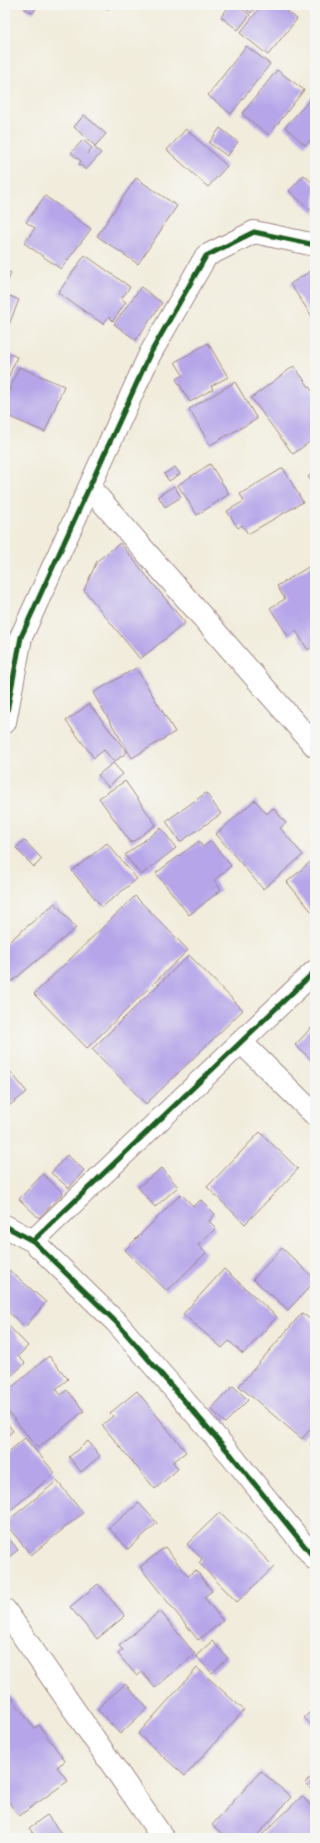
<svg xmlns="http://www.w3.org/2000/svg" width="320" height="1843" font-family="Cardo,serif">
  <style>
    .building { fill: #b6a6e9 }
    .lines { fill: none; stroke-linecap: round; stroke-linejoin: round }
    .street-casing { stroke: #9e8683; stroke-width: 24 }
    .street { stroke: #fff; stroke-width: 22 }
    .cycleway-casing { stroke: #f6f6f2; stroke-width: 8 }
    .cycleway { stroke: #1b5e20; stroke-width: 5 }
  </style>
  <rect width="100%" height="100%" fill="#f6f6f2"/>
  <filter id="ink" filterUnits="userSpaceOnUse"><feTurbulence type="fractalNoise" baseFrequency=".025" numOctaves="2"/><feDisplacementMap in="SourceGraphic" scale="8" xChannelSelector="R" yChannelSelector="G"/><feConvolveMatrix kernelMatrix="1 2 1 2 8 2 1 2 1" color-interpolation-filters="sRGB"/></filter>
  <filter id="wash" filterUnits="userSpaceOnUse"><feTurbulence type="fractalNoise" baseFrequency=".012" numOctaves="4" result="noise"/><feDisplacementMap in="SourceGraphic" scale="16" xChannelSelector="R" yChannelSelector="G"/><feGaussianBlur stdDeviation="0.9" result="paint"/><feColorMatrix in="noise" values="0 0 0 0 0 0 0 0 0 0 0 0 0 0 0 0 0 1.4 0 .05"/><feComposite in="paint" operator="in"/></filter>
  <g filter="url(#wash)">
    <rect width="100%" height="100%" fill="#f1ecdb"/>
    <g id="blocks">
      <path class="building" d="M26 5H38L33 13 24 8Z
        M102 5H111L108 9Z
        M230 5H237L250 15 238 30 221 17Z
        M241 5H258L251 13Z
        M262 5H279L297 19 268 55 240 33Z
        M246 46 270 64 231 114 208 95Z
        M277 70 304 90 269 135 242 114Z
        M315 94V136L305 145 285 127Z
        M84 115 106 134 95 146 74 127Z
        M220 128 238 142 227 156 209 143Z
        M186 129 227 166 208 187 167 150Z
        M83 140 92 148 87 154 94 147 101 153 86 170 79 164 81 161 71 153Z
        M304 175 315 185V214L289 191Z
        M136 178 177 206 138 264 97 236Z
        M45 196 91 229 61 269 24 243 35 228 26 222Z
        M85 255 130 287 121 299 126 302 113 321 109 317 103 324 58 293Z
        M5 270 11 273 5 288Z
        M312 270 315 275 314 319 290 284Z
        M141 287 162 303 136 340 114 324Z
        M5 294 19 300 5 334Z
        M208 343 228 377 211 386 213 389 190 402 176 379 183 375 175 362Z
        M5 352 17 357 5 385Z
        M294 366 315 395V438L293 454 251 398Z
        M19 367 64 386 45 432 5 415V400Z
        M235 382 257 419 210 445 189 409Z
        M210 464 229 494 197 515 178 485Z
        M175 467 180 474 169 481 164 474Z
        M283 468 303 502 248 534 242 525 238 528 227 511 244 501 240 494Z
        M315 471V486L308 477Z
        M174 486 181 497 165 507 158 496Z
        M120 543 185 623 140 659 84 590 97 561Z
        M315 563V645L308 650 296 631 288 636 270 608 285 599 277 586Z
        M136 668 175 732 132 758 93 693Z
        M89 704 127 752 114 762 104 750 94 758 66 721Z
        M113 763 123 774 108 787 98 775Z
        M125 781 156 825 131 843 99 798Z
        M206 793 221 814 180 842 166 821Z
        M255 800 267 814 273 808 286 823 280 828 303 855 263 889 216 834Z
        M161 828 176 848 141 875 125 855Z
        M24 840 42 859 34 867 16 848Z
        M199 841 203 847 211 841 231 866 214 880 221 890 189 915 156 873Z
        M107 843 137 879 102 907 72 871Z
        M315 858V909L312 912 287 882Z
        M135 896 188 950 87 1048 34 994Z
        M55 903 76 928 11 982 5 976V945Z
        M189 955 243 1010 146 1104 92 1049Z
        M315 1024V1063L295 1045Z
        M5 1065 27 1092 5 1109Z
        M260 1132 298 1169 245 1224 207 1187Z
        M67 1155 84 1170 69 1188 51 1173Z
        M162 1168 178 1187 155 1207 138 1187Z
        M43 1174 63 1193 39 1218 19 1199Z
        M181 1194 193 1206 201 1200 215 1214 209 1221 216 1228 198 1245 206 1253 167 1291 125 1250Z
        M282 1248 315 1279V1281L288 1310 253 1279Z
        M224 1269 277 1317 243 1354 229 1341 222 1348 183 1314Z
        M9 1270 46 1302 25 1327 5 1309V1276Z
        M302 1313 315 1323V1423L302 1439 239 1386Z
        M5 1322 28 1346 18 1356 25 1363 5 1382Z
        M49 1356 68 1379 56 1389 61 1395 67 1390 84 1411 38 1448 5 1408V1393Z
        M233 1386 248 1400 225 1423 211 1409Z
        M137 1391 186 1452 173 1462 178 1469 155 1489 102 1425 113 1416 110 1413Z
        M5 1421 13 1431 5 1438Z
        M25 1438 55 1473 5 1515V1455Z
        M315 1438V1448L310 1443Z
        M88 1441 100 1456 81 1472 69 1457Z
        M57 1481 83 1513 31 1555 5 1523Z
        M139 1503 157 1523 128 1549 109 1528Z
        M220 1512 274 1567 237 1602 199 1563 202 1559 187 1544Z
        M5 1533 18 1550 5 1560Z
        M165 1547 188 1576 196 1570 212 1591 204 1597 223 1621 198 1640 140 1567Z
        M98 1584 125 1616 97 1639 70 1607Z
        M160 1611 195 1654 155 1688 142 1672 137 1676 118 1654 123 1650 119 1646Z
        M212 1641 228 1658 212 1673 196 1656Z
        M197 1668 244 1710 185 1776 138 1734Z
        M125 1684 148 1708 120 1734 97 1709Z
        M7 1691 34 1728 39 1725 65 1761 57 1767 68 1781 19 1816 5 1797V1692Z
        M315 1707V1728L304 1718Z
        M261 1771 291 1797 255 1838H227L212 1825Z
        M315 1773V1793L305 1783Z
        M302 1796 315 1810V1838H259Z
        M47 1815 64 1837 63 1838H37L29 1828Z"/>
    </g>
  </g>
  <g filter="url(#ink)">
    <use href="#blocks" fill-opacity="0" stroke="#9e8683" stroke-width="1"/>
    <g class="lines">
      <g class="street-casing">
        <path id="street" d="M90 488 315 746
          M5 722 21 637 150 354 206 256 254 232 315 245
          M241 1042 315 1115
          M5 1226 33 1241 117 1323 232 1456 315 1559
          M33 1241 315 971
          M5 1610 163 1838"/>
      </g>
      <use href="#street" class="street"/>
      <g class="cycleway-casing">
        <path id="cycleway" d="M5 722 21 637 150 354 206 256 254 232 315 245
          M5 1226 33 1241 117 1323 232 1456 315 1559
          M33 1241 315 971"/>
      </g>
      <use href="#cycleway" class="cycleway"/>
    </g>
  </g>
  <rect width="320" height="1843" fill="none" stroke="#f6f6f2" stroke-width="20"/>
</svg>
